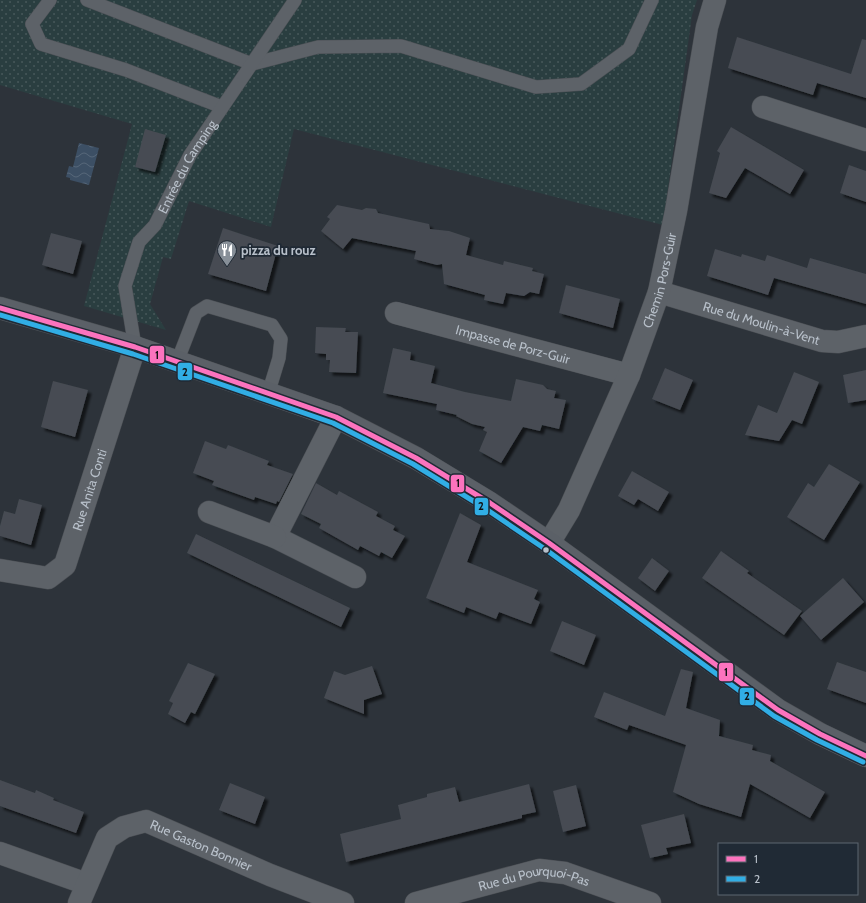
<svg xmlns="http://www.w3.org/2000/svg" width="866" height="903" font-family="Cabin,sans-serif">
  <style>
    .green { fill: url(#green-dots) }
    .water { fill: url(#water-waves) }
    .building { fill: #464b52; filter: url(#shadow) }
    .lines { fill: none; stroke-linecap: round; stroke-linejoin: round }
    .lane-casing { stroke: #4b4f54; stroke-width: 14 }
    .street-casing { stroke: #4b4f54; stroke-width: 23 }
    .secondary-casing { stroke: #4b4f54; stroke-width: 23 }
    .lane { stroke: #5d6268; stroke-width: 13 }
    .street { stroke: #5d6268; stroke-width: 22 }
    .secondary { stroke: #5b6067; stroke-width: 22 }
    .bus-1-casing { stroke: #202a35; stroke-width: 8 }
    .bus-2-casing { stroke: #202a35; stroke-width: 8 }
    .bus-1 { stroke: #fc73be; stroke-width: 5 }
    .bus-2 { stroke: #31aee5; stroke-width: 5 }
    .bus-dot { fill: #b8c0ca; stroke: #202a35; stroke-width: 1.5 }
    .labels { text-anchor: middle; stroke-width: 3.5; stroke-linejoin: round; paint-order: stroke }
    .street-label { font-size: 13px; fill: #b8c0ca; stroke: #202a35 }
    .poi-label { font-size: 13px; font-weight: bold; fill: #b8c0ca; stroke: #202a35; text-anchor: start }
    .line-badge { stroke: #202a35; stroke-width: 1.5 }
    .pale-badge-label { font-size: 11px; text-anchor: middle; font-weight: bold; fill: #111 }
  </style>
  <defs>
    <pattern id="green-dots" width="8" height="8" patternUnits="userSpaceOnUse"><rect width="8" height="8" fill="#2a3e40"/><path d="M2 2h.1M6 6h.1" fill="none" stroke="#47585a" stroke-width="1.8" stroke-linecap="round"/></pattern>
    <pattern id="water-waves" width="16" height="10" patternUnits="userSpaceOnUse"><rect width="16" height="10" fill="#3c4f64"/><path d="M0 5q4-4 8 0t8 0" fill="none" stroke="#566779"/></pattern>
    <filter id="shadow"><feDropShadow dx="3.5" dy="3.5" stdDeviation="1" flood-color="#0009"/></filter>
  </defs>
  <rect width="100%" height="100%" fill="#2d333a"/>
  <path class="green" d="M0 0H697L692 15 663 225 294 129 271 227 189 201 171 259 163 257 150 304 166 330 84 306 132 124 0 85Z"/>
  <path class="water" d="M79 143 99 148 89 185 70 180V178L66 177 69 166 73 167Z"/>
  <path class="building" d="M737 37 851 74 862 39 866 40V98L817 83 813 95 728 68Z
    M731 127 804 170 790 194 745 168 726 198 709 193 720 153 717 151Z
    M145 129 166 135 155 172 135 167Z
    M849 165 866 171V202L840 193Z
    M337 205 362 210 366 208 376 209 378 213 429 224 430 229 449 231 470 238 466 255 503 265 504 261 533 268 532 271 544 274 539 294 530 292 524 296 506 293 503 304 484 300 485 295 444 284 442 264 437 265 414 259 416 251 352 238 343 249 321 231 330 219 327 217Z
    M223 228 278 246 266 291 208 274Z
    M51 233 82 241 73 274 42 265Z
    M715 249 741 257 742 254 765 261 767 255 807 268 810 258 866 274V304L774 278 768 295 707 276Z
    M566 285 620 299 613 328 559 313Z
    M316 327 346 328 345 332H358L356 373 329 372 330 360H326V354L315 353Z
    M393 348 411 352 410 360 435 366 431 383 465 392 511 401 516 379 543 385 547 389 556 391 554 398 566 400 559 429 542 425 540 431 523 427 501 463 479 451 487 432 483 430 485 427 472 424 456 416 457 415 436 410 437 404 383 393Z
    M665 368 693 380 680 410 652 399Z
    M866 370V400L848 403 843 375Z
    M794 372 819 382 802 424 792 420 779 441 745 435 758 405 777 413Z
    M53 381 88 390 75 437 41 427Z
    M205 441 226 449 228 445 269 461 267 465 293 474 279 502 277 501 276 504 255 497 254 500 212 485 214 481 193 473Z
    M829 464 860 482 824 540 787 517 808 483 814 487Z
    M632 471 669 492 658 511 638 499 634 505 618 496Z
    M316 483 337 495 339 491 378 512 376 516 395 526 393 530 405 536 392 558 381 552 379 556 360 546 358 550 319 528 321 524 301 514Z
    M19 499 42 505 31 545 0 536V526L4 511 15 514Z
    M460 513 481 525 467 562 538 590 534 599 540 602 531 624 499 612 496 619 466 607 464 613 426 598Z
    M196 534 350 608 341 627 187 553Z
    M721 551 749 571 747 573 802 611 784 635 702 578Z
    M652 558 669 571 655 591 638 578Z
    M843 578 864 602 821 640 800 616Z
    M562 621 596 635 584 665 550 651Z
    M837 662 866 672V703L827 689Z
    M188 663 215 674 195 714 191 712 185 723 168 714 173 703 169 701Z
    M372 666 382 694 364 700V714L324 698 334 671 345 675Z
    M681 669 693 672 686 708 720 720 719 736 753 745 752 750 771 755 770 761 825 792 810 818 750 784 741 817 699 804 673 792 686 745 629 725 627 730 594 717 604 692 665 716Z
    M0 780 35 793 36 790 54 798 53 800 84 812 76 833 0 806Z
    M230 783 265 797 255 824 219 810Z
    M529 784 536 812 522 815V818L346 862 340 834 401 819 398 805 427 797V794L455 787 459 802Z
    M576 785 586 826 563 832 553 791Z
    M684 814 691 843 666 848 668 854 650 858 641 825Z"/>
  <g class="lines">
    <g class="lane-casing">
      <g id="lane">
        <path d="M50 0 32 24 41 44 126 70 222 107"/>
        <path d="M87 0 252 64 318 47 401 46 536 87 581 84 629 49 652 0"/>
        <path id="s1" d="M135 347 125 286 139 242 155 225 190 155 295 0"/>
        <path d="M177 362 196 313 207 306 272 325 281 339 279 358 268 394"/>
      </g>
    </g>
    <g class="street-casing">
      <g id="street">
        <path d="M763 107 866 140"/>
        <path id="s2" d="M659 292 822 341 838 342 866 336"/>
        <path id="s3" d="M396 313 629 375"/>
        <path d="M336 417 275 537 355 577"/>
        <path d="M209 512 275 537"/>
        <path id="s4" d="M549 543 569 510 629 375 659 292 676 211 707 27 715 0"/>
        <path id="s5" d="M0 570 48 578 65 565 135 347"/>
        <path d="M0 853 87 884"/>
        <path id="s6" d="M79 903 107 838 124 827 146 821 270 875 343 903"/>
        <path id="s7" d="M416 903 539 870 565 873 650 903"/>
      </g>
    </g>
    <g class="secondary-casing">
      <path id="secondary" d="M0 308 135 347 336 417 416 458 490 503 549 543 778 710 820 734 866 756"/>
    </g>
    <use href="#lane" class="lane"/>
    <use href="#street" class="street"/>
    <use href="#secondary" class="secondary"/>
    <g class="bus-1-casing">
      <path id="bus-1" d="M0 308 135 347 336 417 416 458 490 503 549 543 778 710 820 734 866 756"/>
    </g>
    <g class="bus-2-casing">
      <path id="bus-2" d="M0 315 133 354 333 423 413 464 486 509 545 549 774 716 817 740 863 762"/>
    </g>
    <use href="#bus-1" class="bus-1"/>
    <use href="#bus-2" class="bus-2"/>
  </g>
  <defs>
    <g id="restaurant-pin" transform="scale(1)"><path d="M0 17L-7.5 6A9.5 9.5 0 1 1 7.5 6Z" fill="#878f98" stroke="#202a35"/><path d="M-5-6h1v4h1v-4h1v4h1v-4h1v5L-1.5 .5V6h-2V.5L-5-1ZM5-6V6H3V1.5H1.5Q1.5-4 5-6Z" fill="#fff"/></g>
  </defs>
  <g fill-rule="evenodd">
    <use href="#restaurant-pin" x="227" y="250"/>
  </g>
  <circle class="bus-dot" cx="546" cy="550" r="3.5"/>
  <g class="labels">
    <g class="street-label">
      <text dy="5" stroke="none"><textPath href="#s1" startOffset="198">Entrée du Camping</textPath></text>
      <text dy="5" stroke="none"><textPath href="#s4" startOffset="286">Chemin Pors-Guir</textPath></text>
      <text dy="5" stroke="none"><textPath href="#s2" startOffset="107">Rue du Moulin-à-Vent</textPath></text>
      <text dy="5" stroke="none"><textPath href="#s3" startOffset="121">Impasse de Porz-Guir</textPath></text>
      <text dy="5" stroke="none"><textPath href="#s5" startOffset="149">Rue Anita Conti</textPath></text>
      <text dy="5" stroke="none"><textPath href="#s6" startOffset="174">Rue Gaston Bonnier</textPath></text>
      <text dy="5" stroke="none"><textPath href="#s7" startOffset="122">Rue du Pourquoi-Pas</textPath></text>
    </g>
    <g class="poi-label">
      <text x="241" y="255">pizza du rouz</text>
    </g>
  </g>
  <g class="line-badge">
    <rect x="149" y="345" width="16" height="19" rx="4" fill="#fc73be"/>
    <rect x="177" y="362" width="16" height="19" rx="4" fill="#31aee5"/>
    <rect x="450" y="474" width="15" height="19" rx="4" fill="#fc73be"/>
    <rect x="474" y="497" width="15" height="19" rx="4" fill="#31aee5"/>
    <rect x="718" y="662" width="16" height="20" rx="4" fill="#fc73be"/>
    <rect x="739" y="687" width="16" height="19" rx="4" fill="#31aee5"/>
  </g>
  <g class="pale-badge-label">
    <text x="157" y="359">1</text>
    <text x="185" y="376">2</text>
    <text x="458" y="487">1</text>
    <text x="481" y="510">2</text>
    <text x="726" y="676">1</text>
    <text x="747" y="700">2</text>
  </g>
  <rect x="718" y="843" width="140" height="52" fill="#202a35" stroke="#5d6671"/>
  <rect x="726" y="856" width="20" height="6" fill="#fc73be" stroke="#5d6671"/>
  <text x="754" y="863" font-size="12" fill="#b8c0ca">1</text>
  <rect x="726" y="876" width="20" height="6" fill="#31aee5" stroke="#5d6671"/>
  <text x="754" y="883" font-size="12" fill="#b8c0ca">2</text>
</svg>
